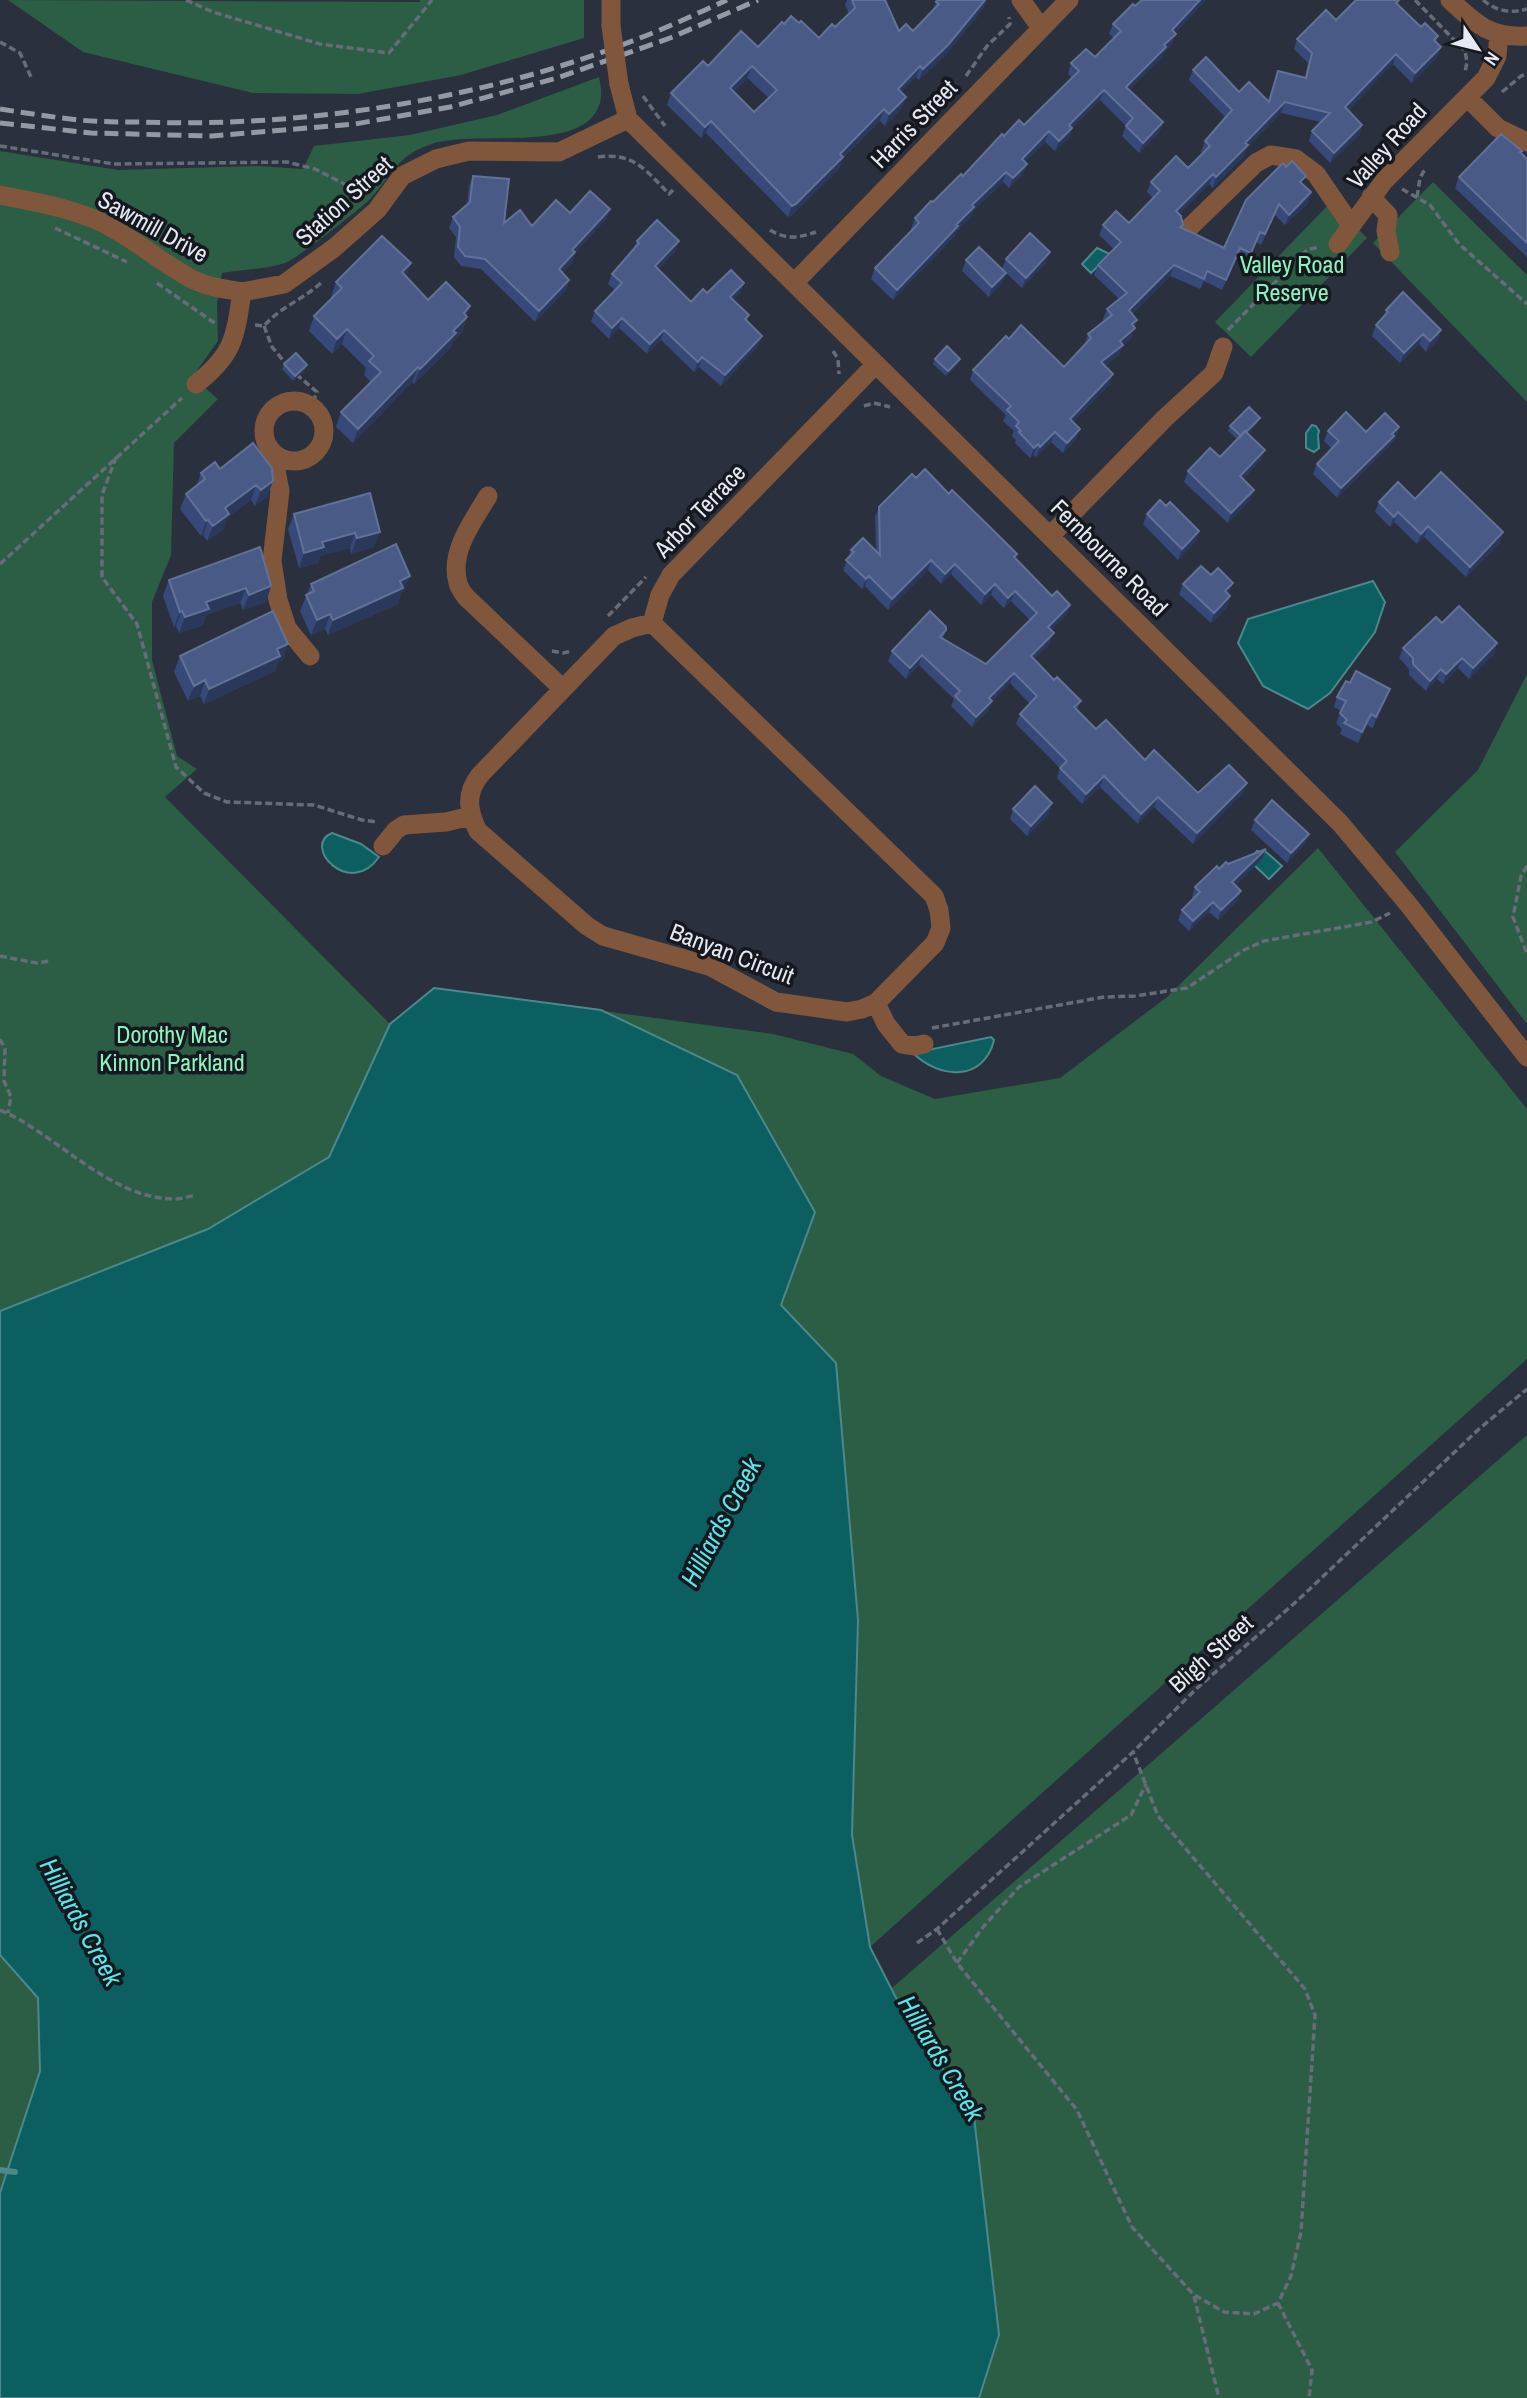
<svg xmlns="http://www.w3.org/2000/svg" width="1527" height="2398" font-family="'Archivo Narrow',sans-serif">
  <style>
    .green { fill: #2c5d45 }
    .water { fill: #0b5f61; stroke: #4c888c; stroke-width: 2 }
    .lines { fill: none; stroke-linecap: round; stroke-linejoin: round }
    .stream { stroke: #4c888c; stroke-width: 6 }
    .path { stroke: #676c79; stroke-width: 3.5; stroke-dasharray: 7 3.5; stroke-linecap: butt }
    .minor { stroke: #80573c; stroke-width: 19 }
    .rail { stroke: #9499a4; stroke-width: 5; stroke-dasharray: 14 7; stroke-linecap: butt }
    .minor-bridge { stroke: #80573c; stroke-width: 19 }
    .wall { fill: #374979; fill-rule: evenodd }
    .shaded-wall { fill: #2a385c }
    .building { fill: #4a5a86; stroke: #627197; stroke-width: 2; fill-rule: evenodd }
    .labels { text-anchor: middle; stroke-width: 7; stroke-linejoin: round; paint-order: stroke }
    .street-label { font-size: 24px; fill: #e5e9f2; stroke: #15181e }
    .park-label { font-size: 24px; fill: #8df2bf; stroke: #15181e }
    .water-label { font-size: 26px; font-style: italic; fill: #58e6e8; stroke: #15181e }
  </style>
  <rect width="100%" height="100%" fill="#2a303e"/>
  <path class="green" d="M8 0 420 2V0H584V38L461 75 358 94 253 93 83 52Z
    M599 77C601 87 603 98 598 108 579 153 472 130 432 144 396 156 394 173 370 199 359 210 298 258 285 263 266 269 242 270 222 273L217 304 218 341 196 372 204 387 218 399 174 443 171 555 152 602V660L177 756 197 769 165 797 390 1024 434 988 773 1034 853 1054 881 1076 935 1099 1060 1078 1167 997 1318 848 1527 1109V1359L870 1947 892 1988 1527 1435V2398H22L0 2307V151L118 170 259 166 303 169 314 146 410 135 497 115Z
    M1433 182 1527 275V402L1373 243Z
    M1331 202 1367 238 1251 357 1215 322Z
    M1527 674V1024L1395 852 1478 770Z"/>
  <path class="water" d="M1097 248 1110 254 1091 273 1082 264Z
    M1312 425 1316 426 1319 431 1318 435 1319 448 1314 452 1306 448V433Z
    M1373 581 1385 602 1375 632 1330 693 1308 709 1263 686 1238 643 1248 619Z
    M332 833 361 844 379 857C350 899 301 846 332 833Z
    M1257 851 1263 853 1265 851 1282 866 1269 879 1253 864V856Z
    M434 988 601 1010 737 1075 815 1212 781 1305 836 1363 858 1620 852 1835 870 1947 913 2031 973 2108 999 2335 979 2398H0V2193L40 2071 38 1998 0 1955V1311L208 1229 329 1157 390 1024Z
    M991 1037 994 1040C984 1082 939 1079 913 1053Z"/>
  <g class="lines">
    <path class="stream" d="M0 2170 15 2172"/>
    <path class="path" d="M186 0 213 12 320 44 389 53 432 0
      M1415 0 1465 51 1467 62 1465 72
      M1483 0C1496 11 1511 14 1527 9
      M0 42 20 53 31 77
      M966 76 987 46 1010 24 1009 17
      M1502 92 1521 76 1527 74
      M643 96 665 126
      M0 146 114 164 287 162 315 169 366 195
      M598 157C633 152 646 170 669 194L673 190
      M1402 189 1430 205 1459 244 1527 304
      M1417 197 1420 178 1425 169
      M55 228 127 262
      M770 230C786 240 799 238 816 232
      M157 283 216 324
      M255 325 264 326C280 307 304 299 322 282
      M264 326 272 347 288 366
      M1228 330 1307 250 1319 247
      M833 351 838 359 839 374
      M296 374 317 392 311 406
      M864 406 874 403 890 407
      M116 457 102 495V577L137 624 176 767 204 793 227 802 314 805 362 820 377 822
      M0 564 182 398
      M608 616 646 577
      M552 651 563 653 572 651
      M1527 866 1521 876 1513 917 1527 954
      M0 956 37 963 50 961
      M932 1028 1104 997 1135 996 1187 988 1244 950 1264 941 1372 922 1390 913
      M0 1039 5 1049 4 1081 11 1097 8 1113
      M0 1110C57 1134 109 1199 175 1199 182 1199 190 1196 196 1195
      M937 1929 957 1963 1077 2110 1132 2227 1193 2294 1224 2312 1254 2314 1278 2303 1291 2276 1301 2232 1315 2015 1305 1989 1158 1816 1133 1752
      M917 1943 937 1929 1133 1752 1196 1689 1297 1601 1479 1429 1527 1389
      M957 1963 984 1926 1019 1887 1131 1815 1146 1784
      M1194 2296 1219 2398
      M1278 2303 1312 2370 1309 2398"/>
    <path class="minor" d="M1021 0 1041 28
      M1450 0C1476 24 1490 38 1527 36
      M611 26V0
      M619 84 628 119
      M1467 97 1498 128 1527 142
      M628 119 1340 823 1408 904 1527 1057
      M0 195C32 201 64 207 94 219 129 234 157 260 190 278 206 287 225 289 242 292
      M1371 197 1388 215 1386 231 1390 252
      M1189 228 1256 163 1271 155 1296 159 1316 174 1351 225
      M1338 244 1384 181 1486 78 1497 56 1499 35
      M794 283 1069 0
      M196 384C234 354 235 338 242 292L284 284 334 248 377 210 402 176 436 159 469 151 559 152 628 119
      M264 431a30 30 0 1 1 60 0a30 30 0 1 1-60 0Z
      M280 459 275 465 280 491 272 561 278 600 287 628 310 656
      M488 496C473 521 449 552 458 583 459 588 463 593 466 597L563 689
      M1051 535 1165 418 1214 373 1223 347
      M652 623 934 896 939 910 941 928 935 943 876 1003 862 1009 847 1012 776 1002 709 966 603 936 587 926 478 831C468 811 465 794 480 775L614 636 632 628 652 623 660 595 671 575 876 364
      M383 846 396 830 404 825 446 822 471 816
      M876 1003 886 1024 902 1044 915 1046 924 1044"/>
    <path class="rail" d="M0 109C26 113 52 117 79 120 100 122 121 122 142 122 307 128 486 99 640 38 669 27 698 13 727 0
      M0 123 91 133 212 136 355 124 450 107 557 78 670 38 758 0"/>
    <path class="minor-bridge" d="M611 26 619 84"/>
  </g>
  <path class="wall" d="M847 0H885L899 31H913L932 11 937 0H986L983 9 944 57 919 80 916 77 901 92 902 108 885 126 880 121 843 158 839 169 792 215 788 217 706 133 701 138 667 105 671 93 708 66 758 47 784 24 799 23 819 38 835 27 849 14 845 5ZM747 78 769 98 754 112 734 91Z
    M1142 0H1206L1175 33 1172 44 1164 52 1162 58 1129 90 1163 122 1159 133 1139 153 1122 136 1126 126 1100 100 1072 128 1069 138 1055 151 1045 142 1025 162 1027 164 1023 174 1009 188 1003 182 973 211 970 218 955 233 954 237 893 300 871 279 875 268 912 230 911 229 915 218 963 176 1004 136 1024 125 1072 78 1068 74 1071 63 1095 57 1114 38 1109 34 1113 24Z
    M1356 0H1400L1398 4 1421 27 1438 36 1436 41 1441 47 1437 57 1412 83 1393 64 1348 110 1362 125 1359 135 1330 163 1309 141 1312 131 1321 122 1281 113 1246 149 1244 156 1213 188 1209 184 1179 214 1182 228 1224 248 1303 184 1311 192 1308 203 1285 225 1275 215 1261 245 1256 242 1247 263 1237 258 1222 290 1204 281 1200 289 1170 276 1132 314 1137 320 1131 339 1122 346 1119 355 1105 366 1110 384 1073 422 1076 440 1063 453 1051 442 1036 457 1034 455 1030 458 1015 443 1016 440 1012 436 1014 431 1003 421 1006 415 970 380 973 370 1009 339 1064 367 1085 344 1088 334 1104 321 1103 319 1107 309 1119 299 1094 275 1098 265 1114 249 1099 235 1103 225 1129 223 1153 198 1147 192 1151 182 1188 168 1203 153 1201 152 1205 141 1225 117 1189 80 1193 70 1239 92 1268 102 1278 71 1305 77 1308 63 1294 49 1297 39 1336 20Z
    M1521 153 1527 159V257L1455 188 1459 177Z
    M473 176 504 223 532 226 570 213 610 209 606 219 575 253 572 263 562 272 569 280 566 290 535 322 481 269 461 266 454 257 456 237 449 228 453 217 467 205 469 186Z
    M637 241 675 252 658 269 691 302 707 293 744 283 740 293 733 300 749 315 747 321 762 336 758 346 721 386 699 367 694 372 661 340 647 354 619 328 609 339 591 321 595 311 615 290 608 284 612 274 633 249Z
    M1006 259 1046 263 1022 288 1002 269Z
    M966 260 1006 273 1002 283 989 297 962 271Z
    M411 263 406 277 428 300 467 317 462 332 453 341 450 348 414 384 412 382 353 443 336 427 341 412 371 382 364 375 366 368 342 344 332 354 309 331 314 316 332 298 331 297 336 282Z
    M1386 310 1441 330 1438 340 1426 352 1419 344 1400 363 1372 336 1376 325 1383 318Z
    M935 359 958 364 946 376 933 364Z
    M284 364 305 370 293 381 282 369Z
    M1258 423 1248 434 1261 460 1243 479 1254 490 1250 500 1228 523 1184 482 1188 471 1220 457 1237 439 1228 431 1230 426Z
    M1399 427 1396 438 1392 442 1390 446 1337 498 1313 474 1317 464 1332 449 1324 441 1328 431 1366 432Z
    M220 469 273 481 267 497 255 506 251 500 228 517 223 530 207 541 203 535 201 536 180 509 186 494 196 487 201 473Z
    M916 478 949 494 1017 554 1016 559 1052 596 1070 605 1066 615 1051 630 1050 643 1034 659 1054 680 1081 701 1077 710 1096 729 1198 793H1243L1193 844 1154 807 1138 824 1100 787 1082 804 1057 778 1060 768 1016 724 1020 714 1030 704 1010 683 992 701 988 711 972 727 951 706 954 699 919 665 906 679 888 661 892 651 946 630 943 639 986 664 1030 620 1011 601 1004 608 991 595 981 605 951 574 941 584 928 570 888 610 865 586 862 589 843 570 851 550 876 551 875 517 879 507Z
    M370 493 374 547 351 554 350 548 320 556 318 563 299 568 288 529 294 514Z
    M1415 499 1503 532 1500 543 1466 577 1424 537 1417 544 1394 522 1390 527 1375 512 1379 502Z
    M1147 514 1196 541 1178 560 1143 524Z
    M1211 575 1233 583 1228 594 1230 596 1227 607 1211 623 1179 594 1183 584Z
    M169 580 271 586 266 602 243 610 240 603 206 615 203 625 179 633 176 626 174 627 163 596Z
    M311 584 404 591 401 593 398 604 328 635 325 629 311 635 300 611Z
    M1442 623 1497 643 1494 654 1469 679 1458 668 1443 684 1437 679 1426 691 1409 675V669L1399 658 1403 648Z
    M180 656 283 660 278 662 275 671 204 704 200 696 188 701 174 672Z
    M1350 683 1390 689 1373 728 1367 725 1358 743 1340 734 1342 729 1336 723 1341 711 1334 707 1337 697Z
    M1013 809 1049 814 1027 836 1010 819Z
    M1255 820 1305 844 1287 863 1251 830Z
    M1266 849 1262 859 1236 885 1241 891 1237 901 1218 920 1209 912 1189 931 1178 920 1182 910 1193 899 1192 897 1195 887 1219 869 1228 864Z"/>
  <path class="shaded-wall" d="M985 0H986L983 9 944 57 919 80 923 69Z
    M1200 0H1206L1168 40 1172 30Z
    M1176 34 1172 44 1164 52 1162 58 1122 97 1126 87Z
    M1441 47 1437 57 1412 83 1415 73Z
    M1396 54 1393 64 1342 118 1345 107Z
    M752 66 747 78 726 99 730 88Z
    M920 66 916 77 894 100 898 89Z
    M1104 90 1100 100 1072 128 1069 138 1055 151 1059 141 1069 125Z
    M906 97 902 108 885 126 889 114Z
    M1285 102 1281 113 1246 149 1244 156 1213 188 1216 177 1245 143Z
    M884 109 880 121 843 158 839 169 792 215 788 217 792 206 840 154Z
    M711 121 706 133 701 138 705 127Z
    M1163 122 1159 133 1139 153 1143 143Z
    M1362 125 1359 135 1330 163 1334 153Z
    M1049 131 1045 142 1018 169 1022 159Z
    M1027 164 1023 174 1009 188 1013 178Z
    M1006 172 1003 182 973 211 970 218 955 233 954 237 893 300 897 290 956 225 972 205Z
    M1213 174 1209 184 1172 221 1176 211Z
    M1311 192 1308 203 1285 225 1289 215Z
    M610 209 606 219 575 253 572 263 555 280 559 269 572 250Z
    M679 241 675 252 651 276 655 266Z
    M1240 248 1237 258 1222 290 1226 280Z
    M1050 252 1046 263 1022 288 1026 278Z
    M411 263 406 277 402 272Z
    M1174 265 1170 276 1125 321 1129 310Z
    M1006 273 1002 283 989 297 992 287Z
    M569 280 566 290 535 322 539 311Z
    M744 283 740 293 726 307 730 297Z
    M470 306 462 332 453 341 450 348 414 384 420 369 453 331 464 313Z
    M622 318 619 328 609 339 612 328Z
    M1137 320 1131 339 1122 346 1119 355 1097 373 1101 362 1120 341 1132 324Z
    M347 329 342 344 332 354 337 339Z
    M664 330 661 340 647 354 650 344Z
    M1441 330 1438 340 1426 352 1430 341Z
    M1423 334 1419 344 1400 363 1404 353Z
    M762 336 758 346 721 386 725 375Z
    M702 357 699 367 694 372 698 362Z
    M960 359 958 364 946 376 948 371Z
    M307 365 305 370 293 381 295 376Z
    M418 367 412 382 353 443 358 429Z
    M1113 374 1110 384 1066 429 1070 419Z
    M1260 418 1258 423 1240 442 1242 437Z
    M1399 427 1396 438 1392 442 1390 446 1337 498 1341 488Z
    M1080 429 1076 440 1063 453 1067 443Z
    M1055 432 1051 442 1036 457 1040 447Z
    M1038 444 1034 455 1030 458 1034 448Z
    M1265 450 1261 460 1236 486 1240 476Z
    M273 481 267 497 255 506 261 490Z
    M256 485 251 500 228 517 223 530 207 541 213 526 225 508Z
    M1254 490 1250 500 1228 523 1231 513Z
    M1398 512 1394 522 1390 527 1394 517Z
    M208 520 203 535 201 536 206 521Z
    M1428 526 1424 537 1417 544 1421 534Z
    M1199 531 1196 541 1178 560 1182 549Z
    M380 532 374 547 351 554 357 538Z
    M1503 532 1500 543 1466 577 1470 567Z
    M355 533 350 548 320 556 318 563 299 568 304 553 322 542Z
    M931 560 928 570 888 610 892 599Z
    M955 564 951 574 941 584 945 574Z
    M410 576 404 591 401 593 398 604 328 635 333 620Z
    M869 576 865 586 862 589 866 579Z
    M1233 583 1229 593 1221 601 1225 591Z
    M995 584 991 595 981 605 985 594Z
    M271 586 266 602 243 610 249 595Z
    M246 588 240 603 206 615 203 625 179 633 185 617 206 602Z
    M1015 591 1011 601 1004 608 1008 598Z
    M1230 596 1227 607 1211 623 1214 613Z
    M1070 605 1066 615 1044 637 1048 627Z
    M182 611 176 626 174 627 180 612Z
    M330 614 325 629 311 635 317 620Z
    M1054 633 1050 643 1027 666 1031 656Z
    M1497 643 1494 654 1469 679 1473 668Z
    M288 644 283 660 278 662 275 671 204 704 209 689 277 649Z
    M922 655 919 665 906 679 910 668Z
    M1462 658 1458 668 1443 684 1446 674Z
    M1441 669 1437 679 1426 691 1430 681Z
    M1014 673 1010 683 992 701 988 711 972 727 976 717 989 698Z
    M205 680 200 696 188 701 194 686Z
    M1390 689 1386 699 1373 728 1376 717Z
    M1371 714 1367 725 1358 743 1362 732Z
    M1104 776 1100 787 1082 804 1086 794Z
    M1247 783 1243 793 1193 844 1197 833Z
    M1158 797 1154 807 1138 824 1141 814Z
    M1052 803 1049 814 1027 836 1031 826Z
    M1309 834 1305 844 1287 863 1291 853Z
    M1266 849 1262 859 1229 892 1232 882Z
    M1241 891 1237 901 1218 920 1221 910Z
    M1213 902 1209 912 1189 931 1193 921Z"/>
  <path class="building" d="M852 0H885L899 31 906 24 913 31 939 4 936 2 937 0H985L948 45 923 69 920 66 898 89 906 97 889 114 884 109 840 154 843 157 796 204 792 206 711 121 705 127 671 93 703 61 708 66 741 31 758 47 782 22 784 24 791 16 799 23 801 21 819 38 832 24 835 27 855 8ZM752 66 777 90 754 112 730 88Z
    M1142 0H1200L1172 30 1176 34 1164 45 1166 47 1126 87 1163 122 1143 143 1126 126 1133 118 1104 90 1069 125 1072 128 1059 141 1049 131 1022 159 1027 164 1013 178 1006 172 972 205 974 207 956 225 958 226 897 290 875 268 919 223 915 218 931 201 933 202 961 174 963 176 1002 134 1004 136 1019 120 1024 125 1079 71 1071 63 1086 49 1095 57 1121 31 1113 24 1133 4 1135 6Z
    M1356 0H1399L1396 3 1421 27 1425 23 1438 36 1434 40 1441 47 1415 73 1396 54 1345 107 1362 125 1334 153 1312 131 1330 113 1285 102 1245 143 1248 145 1216 177 1213 174 1176 211 1181 216 1183 225 1180 227 1224 248 1246 200 1283 163 1286 167 1292 161 1306 176 1300 182 1311 192 1289 215 1279 204 1265 234 1260 232 1251 253 1240 248 1226 280 1207 271 1204 279 1174 265 1129 310 1137 320 1132 324 1135 328 1120 341 1123 345 1101 362 1113 374 1070 419 1080 429 1067 443 1055 432 1040 447 1038 444 1034 448 1019 432 1021 431 1016 426 1019 422 1007 410 1011 406 973 370 1006 336 1009 339 1021 325 1064 367 1091 338 1088 334 1112 315 1107 309 1127 293 1098 265 1121 242 1103 225 1116 211 1129 223 1160 191 1151 182 1176 156 1188 168 1210 146 1205 141 1232 110 1193 70 1206 57 1239 92 1249 82 1269 102 1278 71 1306 78 1312 53 1297 39 1326 10 1336 20Z
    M1501 134 1522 151 1520 152 1527 159V243L1459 177Z
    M473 176 509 179 504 223 520 210 532 226 556 200 570 213 590 191 610 209 572 250 575 252 559 269 569 280 539 311 485 259 465 256 458 247 460 227 453 217 470 202Z
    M657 220 679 241 655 266 691 302 703 289 707 293 731 270 744 283 730 297 749 315 745 319 762 336 725 375 702 357 698 362 664 330 650 344 622 318 612 328 595 311 622 283 612 274 639 243 637 241Z
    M1030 233 1050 252 1026 278 1006 259Z
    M382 236 411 263 402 272 428 300 446 282 470 306 464 313 467 317 453 331 456 333 420 369 418 367 358 429 341 412 381 372 369 361 374 356 347 329 337 339 314 316 342 288 336 282Z
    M979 247 1006 273 992 287 966 260Z
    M1403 292 1441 330 1430 341 1423 334 1404 353 1376 325 1388 312 1386 310Z
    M947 346 960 359 948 371 935 359Z
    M296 353 307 365 295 376 284 364Z
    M1249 407 1260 418 1246 432 1245 431 1241 436 1230 426Z
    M1346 412 1366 432 1385 413 1399 427 1392 434 1394 436 1341 488 1317 464 1339 441 1328 431Z
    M1245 431 1265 450 1240 476 1254 490 1231 513 1188 471 1210 448 1220 457Z
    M253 443 272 468 273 481 261 490 256 485 225 508 229 514 213 526 208 520 206 521 186 494 205 479 201 473 215 462 220 469Z
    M925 469 949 494 952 490 1002 539 1017 554 1014 557 1052 596 1057 591 1070 605 1048 627 1054 633 1031 656 1054 680 1057 677 1081 701 1074 707 1096 729 1106 720 1145 760 1154 750 1198 793 1229 765 1247 783 1197 833 1158 797 1141 814 1104 776 1086 794 1060 768 1067 761 1020 714 1037 696 1014 673 989 698 992 701 976 717 955 696 960 691 922 655 910 668 892 651 930 611 946 627V630L940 637 986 664 1037 613 1015 591 1008 598 995 584 985 594 955 564 945 574 931 560 892 599 869 576 866 579 846 560 854 552 851 550 863 538 880 555 879 507 912 474 916 478Z
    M1441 472 1503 532 1470 567 1428 526 1421 534 1398 512 1394 517 1379 502 1398 482 1415 499Z
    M370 493 380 532 357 538 355 533 322 542 324 547 304 553 294 514Z
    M1160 500 1166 506 1170 502 1199 531 1182 549 1147 514Z
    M396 544 410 576 400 581 403 588 333 620 330 614 317 620 306 595 314 591 311 584Z
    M260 547 271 586 249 595 246 588 206 602 209 609 185 617 182 611 180 612 169 580Z
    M1201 566 1211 575 1218 568 1233 583 1225 591 1230 596 1214 613 1183 584Z
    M1459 606 1497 643 1473 668 1462 658 1446 674 1441 669 1430 681 1413 664V658L1403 648 1436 617 1442 623Z
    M273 611 288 644 277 649 280 656 209 689 205 680 194 686 180 656Z
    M1356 671 1390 689 1376 717 1371 714 1362 732 1344 723 1347 720 1340 713 1346 701 1337 697 1346 681 1350 683Z
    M1035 786 1052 803 1031 826 1013 809Z
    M1272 800 1309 834 1291 853 1255 820Z
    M1266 849 1232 882 1241 891 1221 910 1213 902 1193 921 1182 910 1200 892 1195 887 1217 866 1219 869 1226 862 1228 864Z"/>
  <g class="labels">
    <g class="street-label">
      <text transform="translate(914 124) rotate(-46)" y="8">Harris Street</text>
      <text transform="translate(1387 146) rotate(-48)" y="8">Valley Road</text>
      <text transform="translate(344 201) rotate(-42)" y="8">Station Street</text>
      <text transform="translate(153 227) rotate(29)" y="8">Sawmill Drive</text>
      <text transform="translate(700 511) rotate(-46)" y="8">Arbor Terrace</text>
      <text transform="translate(1109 558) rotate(45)" y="8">Fernbourne Road</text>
      <text transform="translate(732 954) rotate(21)" y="8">Banyan Circuit</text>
      <text transform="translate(1211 1654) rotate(-42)" y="8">Bligh Street</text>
    </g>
    <g class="park-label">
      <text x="1292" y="273">Valley Road<tspan x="1292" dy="28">Reserve</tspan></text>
      <text x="172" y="1043">Dorothy Mac<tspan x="172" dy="28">Kinnon Parkland</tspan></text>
    </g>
    <g class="water-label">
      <text transform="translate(721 1522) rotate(-62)" y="9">Hilliards Creek</text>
      <text transform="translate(81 1922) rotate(61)" y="9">Hilliards Creek</text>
      <text transform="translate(941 2058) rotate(59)" y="9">Hilliards Creek</text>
    </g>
  </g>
  <g transform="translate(1478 49) rotate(125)" stroke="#15181e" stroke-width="5" paint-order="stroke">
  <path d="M0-5L12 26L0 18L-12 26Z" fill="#e5e9f2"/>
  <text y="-10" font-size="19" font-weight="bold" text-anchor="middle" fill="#e5e9f2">N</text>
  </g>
</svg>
